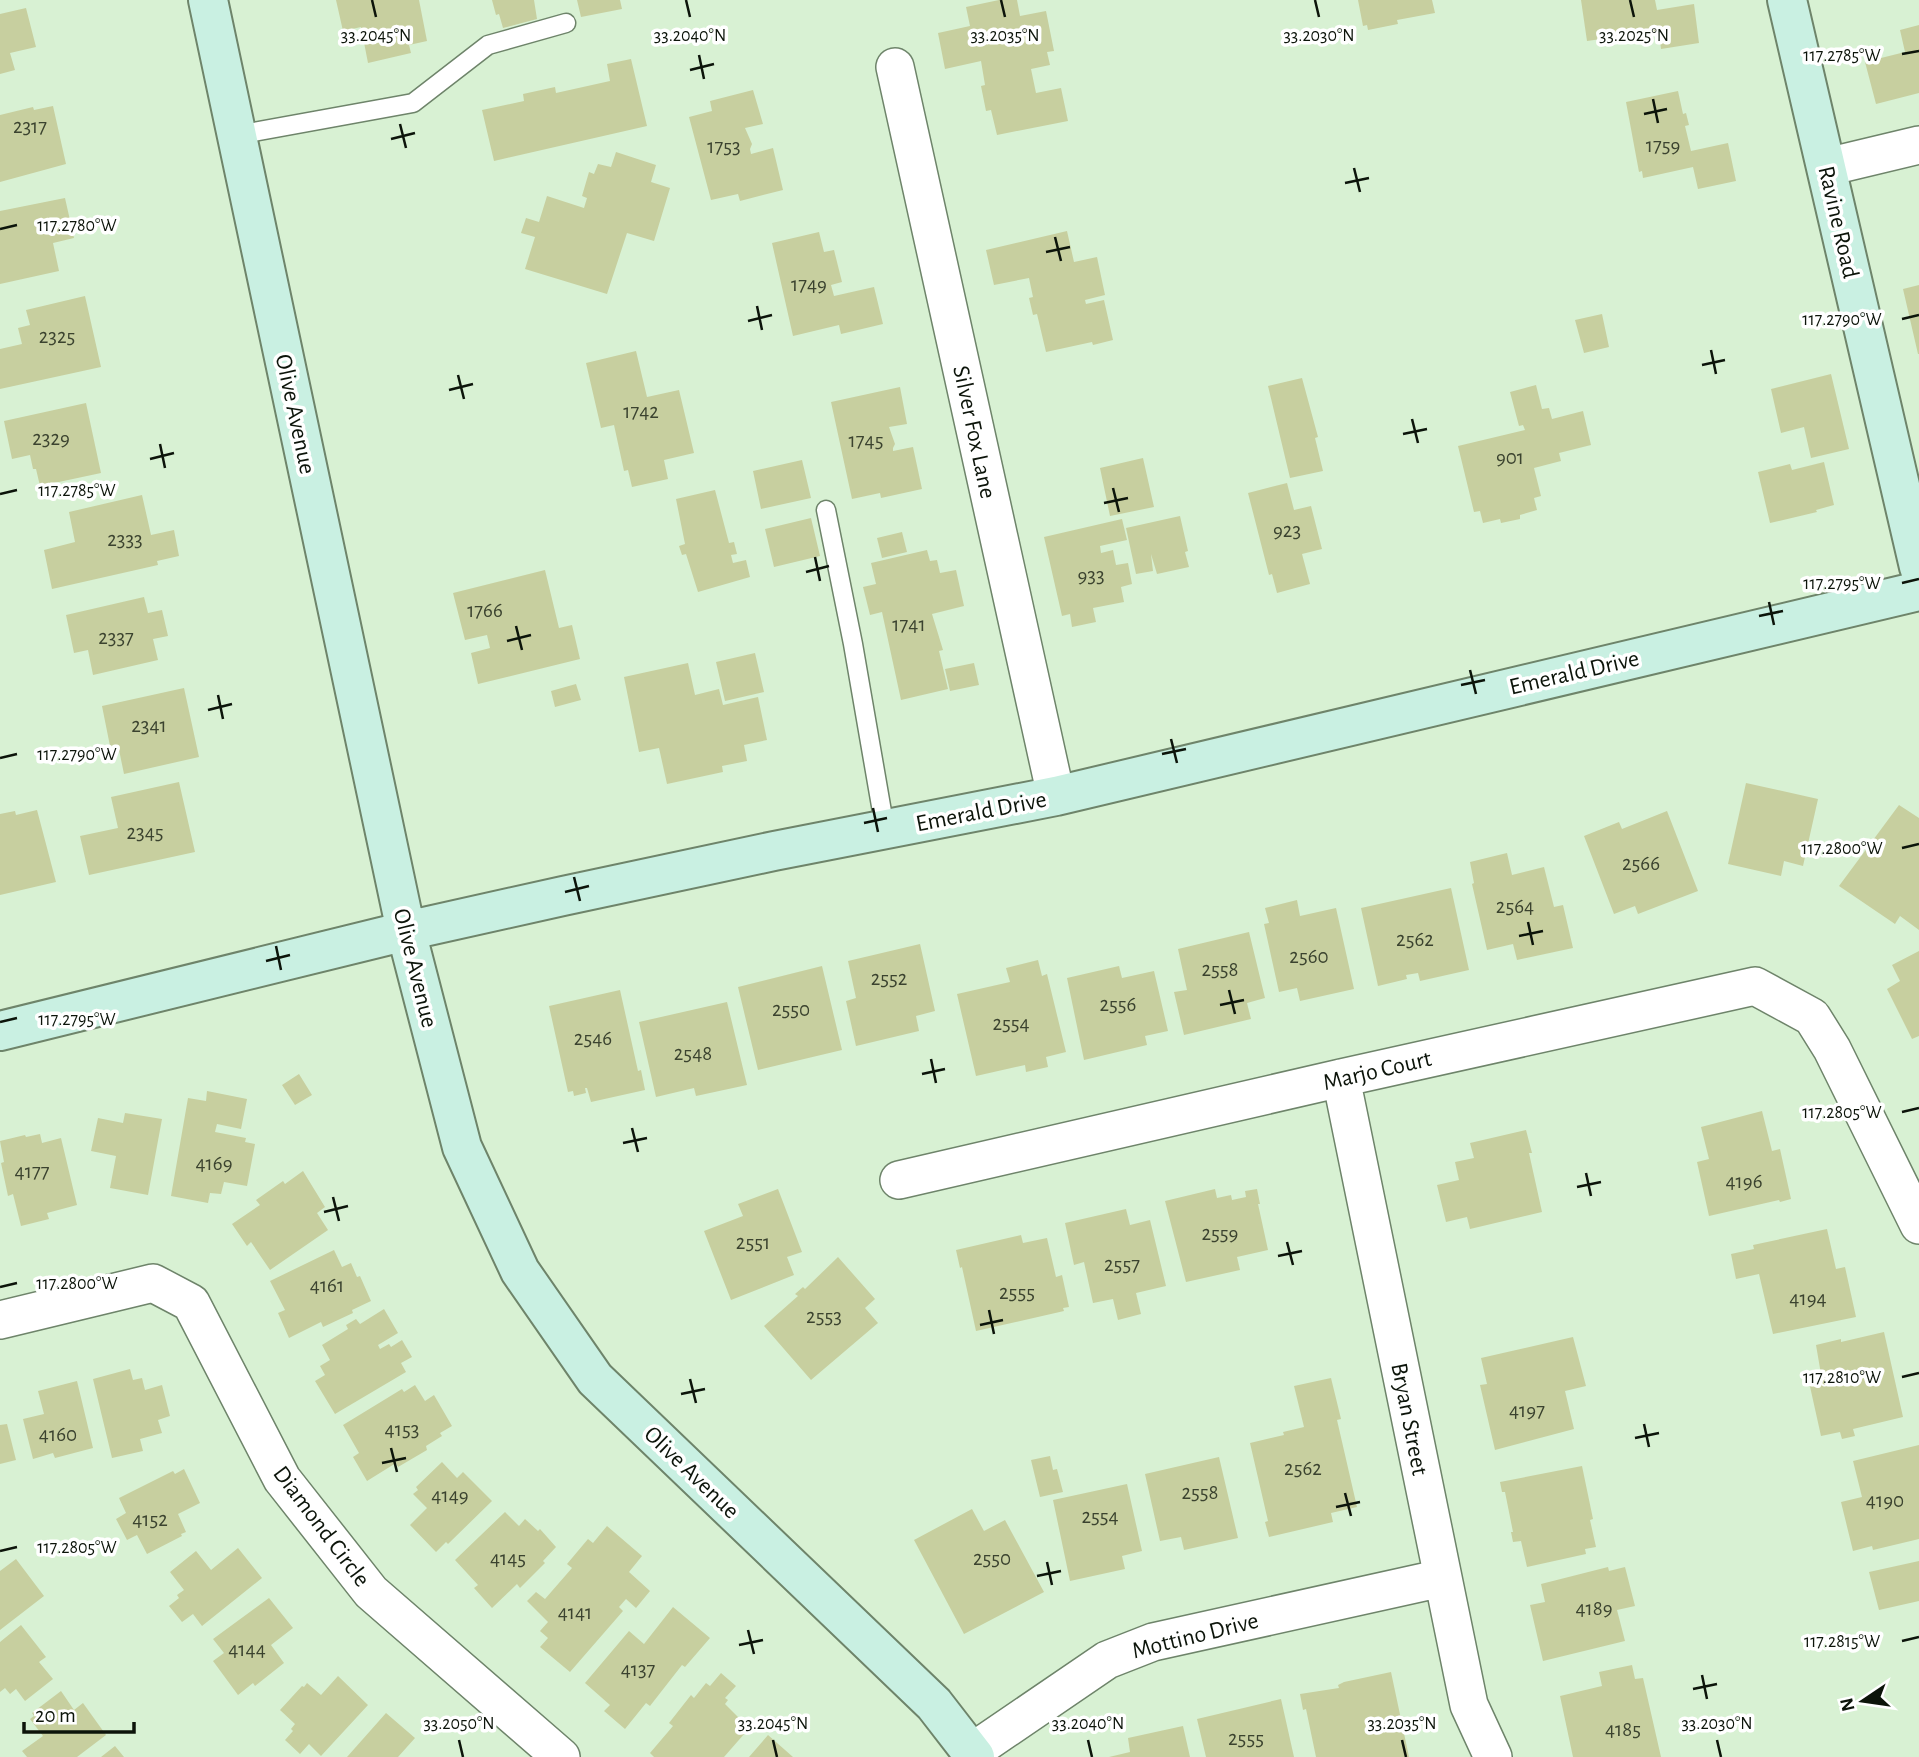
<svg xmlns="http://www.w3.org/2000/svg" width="1919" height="1757" font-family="'Alegreya Sans',sans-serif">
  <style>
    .building { fill: #c7cf9f }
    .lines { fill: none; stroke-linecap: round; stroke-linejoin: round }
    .lane-casing { stroke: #6e846a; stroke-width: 21 }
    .street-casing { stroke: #6e846a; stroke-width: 40 }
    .secondary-casing { stroke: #6e846a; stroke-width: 42 }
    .lane { stroke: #fff; stroke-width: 18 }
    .street { stroke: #fff; stroke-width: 37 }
    .secondary { stroke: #c9f0e2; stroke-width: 38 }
    .ticks { fill: none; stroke: #0c140a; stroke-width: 2.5 }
    .labels { text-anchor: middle; stroke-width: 7; stroke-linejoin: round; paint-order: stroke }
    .number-label { font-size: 21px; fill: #3b432f }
    .street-label { font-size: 24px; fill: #0c140a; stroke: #fff }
    .ticks-label { font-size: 18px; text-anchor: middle; fill: #0c140a; stroke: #fff; stroke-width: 7; stroke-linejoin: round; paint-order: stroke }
  </style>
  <rect width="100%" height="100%" fill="#d8f1d3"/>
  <path class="building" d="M336 0H419L427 41 409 45 411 53 368 63 361 27 343 31Z
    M492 0H534L537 19 503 28 499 14 496 15Z
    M577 0H620L622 9 581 17Z
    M999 0H1017L1020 16 1046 11 1054 51 1047 52 1050 65 1031 69 1036 93 1061 88 1068 121 997 135 991 110 986 111 981 86 985 85 981 61 945 69 938 33 970 26 966 7Z
    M1358 0H1432L1435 13 1397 20 1398 24 1368 30 1367 25 1363 26Z
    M1581 0H1655L1657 10 1694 4 1699 43 1661 49 1659 31 1587 41Z
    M26 8 36 47 10 53 15 70 0 74V14Z
    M1919 25V93L1876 104 1865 62 1905 52 1900 30Z
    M631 59 647 126 494 161 482 110 524 101 523 94 555 87 556 93 610 81 607 64Z
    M753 90 763 124 745 128 752 144 750 149 751 154 773 148 783 190 740 201 738 194 711 200 689 117 712 111 710 101Z
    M1678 91 1683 114 1686 113 1689 125 1685 126 1691 151 1728 143 1736 181 1698 189 1693 167 1643 178 1642 171 1639 172 1626 102Z
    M53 106 66 164 0 182V115L33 107 34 110Z
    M616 152 656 165 651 182 670 188 654 241 627 233 607 294 525 269 535 237 521 233 526 218 539 222 547 196 584 208 587 198 582 196 589 172 594 174 598 164 611 167Z
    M65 198 74 238 53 243 59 271 0 284V211Z
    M1067 231 1074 262 1097 257 1105 295 1085 300 1086 304 1104 300 1113 340 1093 345 1092 342 1046 352 1037 314 1033 315 1029 298 1033 297 1029 278 994 285 986 250Z
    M819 232 824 252 834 250 842 282 831 285 834 296 874 287 883 324 841 334 839 325 793 336 772 243Z
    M1919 285V354H1918L1903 289Z
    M85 296 101 367 0 389V349L22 344 18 328 30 325 26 310Z
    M1602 314 1609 347 1584 353 1575 320Z
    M636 351 647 397 679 390 694 453 664 460 668 479 632 487 628 470 624 471 614 425 601 428 586 363Z
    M1831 374 1849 449 1811 458 1804 427 1781 433 1771 389Z
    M1302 378 1318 437 1315 438 1323 471 1290 478 1268 386Z
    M1536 385 1542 409 1549 408 1552 419 1583 411 1591 445 1559 453 1561 461 1534 468 1541 496 1534 498 1537 510 1520 515V519L1501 523 1500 519 1483 523 1480 511 1474 512 1458 446 1525 430 1523 425 1519 426 1510 392Z
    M900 387 907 424 889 427 895 444 893 448V451L913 447 922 489 881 498 880 493 852 499 831 402Z
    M86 403 101 473 40 486 36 469H33L30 455 12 459 4 421Z
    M1143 458 1154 507 1110 516 1100 468Z
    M802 460 811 498 761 509 753 471Z
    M1824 462 1834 505 1816 510 1817 512 1770 523 1758 472 1790 464 1792 470Z
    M1287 483 1294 510 1311 506 1322 549 1302 554 1310 584 1277 593 1272 574 1269 575 1248 493Z
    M715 490 729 543 734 542 737 554 731 555 733 563 746 560 750 577 698 592 686 554 682 555 679 546 685 544 676 499Z
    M142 495 151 535 174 530 179 556 157 561 158 565 52 589 44 550 75 542 69 512Z
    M1180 516 1188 551 1185 552 1189 567 1157 574 1151 554 1153 571 1136 574 1126 528Z
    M811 518 820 556 774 567 765 529Z
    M1122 519 1127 540 1100 546 1101 553 1113 550 1116 565 1128 563 1132 584 1121 587 1124 602 1093 608 1096 622 1072 627 1070 614 1062 616 1044 537Z
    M902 532 907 552 882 558 877 538Z
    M927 550 930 561 937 560 940 573 956 570 964 606 932 614 943 650 939 651 948 689 901 700 882 612 870 615 863 587 876 584 871 563Z
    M545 570 559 628 572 625 580 659 478 684 471 653 490 648 487 635 465 640 453 593Z
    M144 597 148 613 162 610 168 636 153 639 158 660 93 675 88 650 74 653 66 615Z
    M755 653 764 692 725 701 716 662Z
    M688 663 695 695 719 689 723 705 758 697 767 740 744 745 747 761 722 766 723 772 667 784 659 748 639 752 624 677Z
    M974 663 979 685 950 691 945 669Z
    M576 684 581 700 555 707 551 691Z
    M184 688 199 757 124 774 118 745 110 746 102 706Z
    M179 782 195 852 89 875 80 836 118 828 111 797Z
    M1746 783 1818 799 1803 866 1784 861 1781 876 1728 864Z
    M1899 805 1919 818V930L1900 916 1895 924 1839 886Z
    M37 810 56 882 0 895V814L15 811 16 815Z
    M1667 811 1698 891 1638 914 1635 906 1614 914 1584 836 1619 822 1622 829Z
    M1507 853 1512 875 1544 867 1554 907 1563 905 1573 948 1517 960 1513 944 1487 950 1472 884 1474 883 1470 862Z
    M1451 888 1469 970 1420 981 1418 973 1406 975 1407 979 1378 986 1361 908Z
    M1297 900 1300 916 1336 908 1354 989 1300 1001 1297 988 1279 992 1264 924 1269 923 1265 908Z
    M1249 932 1265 998 1247 1003 1251 1019 1184 1035 1174 992 1187 990 1178 949Z
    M920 944 935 1011 916 1016 919 1031 856 1046 846 1001 856 998 848 961Z
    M1919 951V1036L1912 1039 1887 989 1900 981 1892 965Z
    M1038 960 1042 976 1047 974 1066 1052 1046 1057 1048 1067 1026 1072 1025 1065 976 1076 957 994 1010 982 1006 968Z
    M822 966 842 1050 758 1070 738 987Z
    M1119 966 1122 978 1154 971 1168 1031 1145 1036 1147 1045 1084 1060 1067 978Z
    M620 990 638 1071 641 1070 645 1090 591 1102 587 1088H585L586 1093 574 1096 573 1091 568 1092 549 1006Z
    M727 1002 747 1085 696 1096 694 1088 656 1097 639 1022Z
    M299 1074 312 1095 295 1105 282 1085Z
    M207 1091 247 1099 241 1129 217 1124 215 1132 246 1138 245 1142 255 1144 247 1186 224 1182 221 1194 210 1193 208 1203 171 1196 188 1098 206 1101Z
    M1762 1111 1772 1151 1780 1149 1791 1199 1780 1202 1779 1200 1709 1216 1697 1162 1709 1159 1701 1127Z
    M125 1113 162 1119 148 1195 110 1188 116 1156 91 1151 98 1118 123 1123Z
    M1526 1130 1532 1153H1529L1542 1212 1470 1229 1467 1217 1446 1222 1437 1185 1459 1180 1455 1162 1474 1158 1470 1143Z
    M40 1134 42 1143 61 1138 77 1205 47 1213 49 1219 21 1226 13 1194 8 1196 1 1163 4 1162 0 1141 25 1135 26 1137Z
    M303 1171 325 1207 317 1213 328 1230 270 1270 251 1242 247 1246 232 1224 260 1205 256 1200 283 1181 285 1184Z
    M778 1189 802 1252 787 1257 794 1275 731 1300 704 1231 743 1216 738 1204Z
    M1215 1189 1217 1198 1231 1195 1232 1200 1246 1197 1245 1191 1257 1189 1260 1204H1258L1268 1250 1237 1257 1240 1270 1186 1282 1165 1201Z
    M1126 1209 1130 1225 1150 1220 1166 1286 1136 1293 1141 1314 1118 1320 1113 1299 1093 1303 1084 1262 1074 1265 1065 1223Z
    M1827 1229 1836 1269 1845 1267 1856 1317 1773 1334 1759 1274 1736 1279 1731 1254 1754 1249 1753 1245Z
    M1021 1235 1023 1243 1047 1238 1056 1277 1062 1275 1069 1307 1063 1308 1064 1311 976 1331 962 1267 960 1268 956 1250Z
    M334 1250 342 1267 351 1263 357 1277 360 1276 371 1301 352 1310 353 1313 323 1327 321 1322 289 1338 278 1313 285 1310 270 1281Z
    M838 1257 875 1299 865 1308 878 1323 811 1380 764 1326 798 1296 795 1294 803 1287 805 1289Z
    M384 1309 398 1333 378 1345 380 1349 389 1344 391 1347 402 1340 412 1357 401 1363 406 1372 335 1414 315 1381 325 1375 320 1366 330 1360 322 1345 348 1329 346 1325 356 1319 360 1324Z
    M1884 1332 1903 1417 1853 1429 1855 1436 1842 1439 1840 1432 1821 1436 1809 1382 1822 1380 1816 1345 1841 1339V1342Z
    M1573 1337 1586 1386 1565 1391 1574 1429 1495 1450 1480 1385 1487 1384 1481 1358Z
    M130 1369 133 1380 142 1378 145 1390 162 1385 170 1416 158 1420 162 1433 140 1439 143 1451 112 1458 93 1379Z
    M1331 1378 1341 1419 1337 1420 1357 1507 1331 1513 1333 1522 1269 1537 1265 1522 1268 1521 1250 1443 1284 1435 1283 1432 1304 1427 1294 1386Z
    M77 1381 93 1448 55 1458 53 1453 33 1459 23 1419 44 1414 38 1391Z
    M415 1385 425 1401 434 1395 452 1426 440 1433 442 1436 426 1446 427 1450 398 1467 396 1463 367 1481 353 1457 359 1453 343 1425 402 1389 404 1392Z
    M7 1424 16 1460 0 1464V1425Z
    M1919 1445V1539L1873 1550 1872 1546 1853 1551 1841 1502 1862 1497 1853 1461Z
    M1050 1456 1053 1470 1057 1469 1063 1492 1040 1497 1031 1460Z
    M1219 1457 1238 1538 1184 1550 1181 1537 1160 1541 1145 1474Z
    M442 1462 457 1478 463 1472 492 1501 448 1544 446 1542 436 1552 410 1525 427 1508 413 1494 418 1490 416 1487Z
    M1582 1466 1593 1519 1590 1520 1596 1547 1585 1549 1586 1554 1527 1567 1521 1541 1513 1542 1511 1532H1513L1505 1492H1502L1500 1482Z
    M184 1469 200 1503 178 1514 186 1532 181 1534 182 1536 147 1554 137 1535 127 1540 116 1519 126 1513 119 1498 173 1471 175 1474Z
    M1127 1484 1142 1551 1122 1556 1125 1569 1070 1581 1053 1500Z
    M972 1509 984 1531 1005 1520 1044 1592 964 1634 914 1540Z
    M505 1512 519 1526 525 1519 538 1531 540 1529 556 1547 543 1561 545 1563 520 1588 517 1584 492 1608 474 1588 478 1585 455 1560Z
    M607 1526 642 1556 629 1572 650 1591 636 1608 626 1599 619 1607 623 1611 570 1672 540 1647 548 1638 540 1631 548 1622 527 1601 536 1592 545 1599 572 1568 567 1564 588 1539 593 1543Z
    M238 1548 262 1578 202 1626 193 1614 182 1622 169 1606 179 1598 177 1595 184 1590 170 1572 196 1551 211 1570Z
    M16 1559 44 1596 0 1630V1571Z
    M1919 1561V1601L1879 1610 1869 1572Z
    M1608 1567 1609 1571 1625 1567 1635 1606 1617 1610 1625 1641 1543 1661 1530 1605 1545 1602 1541 1584Z
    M269 1598 293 1628 271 1645 284 1663 255 1686 253 1683 238 1695 213 1661 224 1653 213 1639Z
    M673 1607 710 1638 685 1667 682 1665 650 1706 646 1703 625 1729 604 1711 610 1705 585 1683 629 1631 644 1644Z
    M21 1625 46 1657 39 1662 53 1679 25 1701 16 1689 10 1694 5 1688 0 1692V1642Z
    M1632 1665 1635 1679 1643 1678 1661 1757H1573L1560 1696 1602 1686 1599 1672Z
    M1391 1672 1409 1757H1316L1306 1709 1303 1710 1300 1694 1339 1688 1338 1685 1344 1682Z
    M721 1673 736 1686 725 1698 728 1700 725 1704 747 1726 743 1731 745 1733 724 1757H654L650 1753 673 1726 669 1723 691 1695 694 1698 706 1683 710 1686Z
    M338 1676 368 1705 321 1756 309 1744 300 1754 285 1740 293 1731 291 1729 295 1724 280 1710 302 1686 304 1687 307 1683 321 1695Z
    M61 1691 74 1710 83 1703 106 1735 77 1757H27L22 1751 43 1736 30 1719 34 1716 32 1713Z
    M1281 1699 1294 1757H1206L1197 1719Z
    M386 1713 415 1738 398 1757H347Z
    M1183 1726 1190 1757H1109L1130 1752 1128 1738Z
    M768 1735 793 1757H749Z
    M115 1746 124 1757H101Z"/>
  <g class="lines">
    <g class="lane-casing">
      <path id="lane" d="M237 135 413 103 488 45 566 23
        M826 510 853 644 885 829"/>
    </g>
    <g class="street-casing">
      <path id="street" d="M895 67 1056 796
        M1827 167 1919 145
        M1341 1078 1469 1705 1493 1757
        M899 1180 1341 1078 1755 986 1812 1017 1832 1049 1919 1225
        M0 1320 153 1283 191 1303 282 1479 371 1592 561 1757
        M972 1752 1107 1660 1153 1642 1442 1578"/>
    </g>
    <g class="secondary-casing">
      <path id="secondary" d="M208 0 406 931 462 1147 520 1271 595 1379 934 1704 975 1757
        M1787 0 1919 567
        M0 1031 406 931 563 896 774 851 1056 796 1919 591"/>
    </g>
    <use href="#lane" class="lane"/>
    <use href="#street" class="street"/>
    <use href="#secondary" class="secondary"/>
  </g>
  <path class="ticks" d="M372 0 376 17M686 0 690 17M1001 0 1005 17M1315 0 1319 17M1630 0 1634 17M1902 54 1919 51M699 55 704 79M690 70 714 64M1653 99 1658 123M1644 114 1667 109M400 124 406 148M391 139 415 133M1354 168 1360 192M1345 183 1369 178M0 229 17 225M1055 237 1061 261M1046 252 1070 247M757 306 762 330M1902 319 1919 315M748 321 772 315M1711 350 1716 374M1702 365 1725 360M458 375 464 399M449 390 473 384M1412 419 1418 443M1403 434 1427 429M160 444 165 468M150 459 174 453M1113 488 1119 512M0 494 17 490M1104 503 1128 498M815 557 820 581M806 572 829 566M1902 583 1919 579M1769 602 1774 625M1759 616 1783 611M516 626 522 650M507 641 531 635M1470 670 1476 694M1461 685 1485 680M218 695 223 719M208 710 232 704M1171 739 1177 763M1162 754 1186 749M0 758 17 754M873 808 878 832M864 823 887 818M1902 848 1919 844M574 877 580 901M565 892 589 886M1528 922 1533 945M1519 936 1543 931M276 946 281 970M266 961 290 955M1229 990 1235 1014M1220 1005 1244 1000M0 1022 17 1018M931 1059 936 1083M922 1074 945 1069M1902 1112 1919 1108M632 1128 638 1152M623 1143 647 1138M1586 1173 1591 1196M1577 1187 1601 1182M333 1197 339 1221M324 1212 348 1206M1287 1242 1293 1265M1278 1256 1302 1251M0 1287 17 1283M989 1310 994 1334M980 1325 1003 1320M1902 1377 1919 1373M690 1379 696 1403M681 1394 705 1389M1644 1424 1649 1447M1635 1438 1659 1433M391 1448 397 1472M382 1463 406 1458M1345 1493 1351 1516M1336 1507 1360 1502M0 1551 17 1547M1047 1562 1052 1585M1037 1576 1061 1571M748 1630 754 1654M1902 1641 1919 1637M739 1645 763 1640M1702 1675 1707 1699M1693 1689 1717 1684M459 1740 463 1757M773 1740 777 1757M1088 1740 1092 1757M1402 1740 1406 1757M1717 1740 1721 1757"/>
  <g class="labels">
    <g class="number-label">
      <text x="30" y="133">2317</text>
      <text x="1663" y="152">1759</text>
      <text x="724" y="153">1753</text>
      <text x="809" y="291">1749</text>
      <text x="57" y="343">2325</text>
      <text x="641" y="418">1742</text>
      <text x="51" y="445">2329</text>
      <text x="866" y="447">1745</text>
      <text x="1510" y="464">901</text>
      <text x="1287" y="537">923</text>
      <text x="125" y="546">2333</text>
      <text x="1091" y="582">933</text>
      <text x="485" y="617">1766</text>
      <text x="909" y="631">1741</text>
      <text x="116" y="644">2337</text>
      <text x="149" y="732">2341</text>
      <text x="145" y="839">2345</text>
      <text x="1641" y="870">2566</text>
      <text x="1515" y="913">2564</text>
      <text x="1415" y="946">2562</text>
      <text x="1309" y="963">2560</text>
      <text x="1220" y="976">2558</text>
      <text x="889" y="985">2552</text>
      <text x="1118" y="1011">2556</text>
      <text x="791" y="1016">2550</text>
      <text x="1011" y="1030">2554</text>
      <text x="593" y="1045">2546</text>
      <text x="693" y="1060">2548</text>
      <text x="214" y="1170">4169</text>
      <text x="32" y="1178">4177</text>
      <text x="1744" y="1188">4196</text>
      <text x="1220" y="1240">2559</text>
      <text x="753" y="1249">2551</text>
      <text x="1122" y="1271">2557</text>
      <text x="327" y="1292">4161</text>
      <text x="1017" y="1299">2555</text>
      <text x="1808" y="1305">4194</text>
      <text x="824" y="1323">2553</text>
      <text x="1527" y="1417">4197</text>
      <text x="402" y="1436">4153</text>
      <text x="58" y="1441">4160</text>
      <text x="1303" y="1475">2562</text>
      <text x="1200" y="1499">2558</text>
      <text x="450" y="1502">4149</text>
      <text x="1885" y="1507">4190</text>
      <text x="1100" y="1523">2554</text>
      <text x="150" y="1526">4152</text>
      <text x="508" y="1565">4145</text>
      <text x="992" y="1565">2550</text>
      <text x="1594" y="1615">4189</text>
      <text x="575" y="1619">4141</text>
      <text x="247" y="1656">4144</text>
      <text x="638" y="1676">4137</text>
      <text x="1623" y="1736">4185</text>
      <text x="1246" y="1745">2555</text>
    </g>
    <g class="street-label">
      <text transform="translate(1839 222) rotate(77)" y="8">Ravine Road</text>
      <text transform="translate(296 414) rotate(78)" y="8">Olive Avenue</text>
      <text transform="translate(975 432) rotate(78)" y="8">Silver Fox Lane</text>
      <text transform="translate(1574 672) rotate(-13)" y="8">Emerald Drive</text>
      <text transform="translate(981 811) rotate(-11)" y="8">Emerald Drive</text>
      <text transform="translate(416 968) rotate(76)" y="8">Olive Avenue</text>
      <text transform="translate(1377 1070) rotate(-13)" y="8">Marjo Court</text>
      <text transform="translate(1410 1419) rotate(79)" y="8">Bryan Street</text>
      <text transform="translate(692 1472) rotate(44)" y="8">Olive Avenue</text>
      <text transform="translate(322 1526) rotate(53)" y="8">Diamond Circle</text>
      <text transform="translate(1195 1635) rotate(-14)" y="8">Mottino Drive</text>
    </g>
  </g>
  <g class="ticks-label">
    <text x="376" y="41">33.2045°N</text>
    <text x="690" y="41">33.2040°N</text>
    <text x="1005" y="41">33.2035°N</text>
    <text x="1319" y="41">33.2030°N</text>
    <text x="1634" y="41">33.2025°N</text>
    <text x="1842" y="61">117.2785°W</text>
    <text x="77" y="231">117.2780°W</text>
    <text x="1842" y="325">117.2790°W</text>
    <text x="77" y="496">117.2785°W</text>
    <text x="1842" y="589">117.2795°W</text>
    <text x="77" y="760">117.2790°W</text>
    <text x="1842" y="854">117.2800°W</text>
    <text x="77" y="1025">117.2795°W</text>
    <text x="1842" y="1118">117.2805°W</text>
    <text x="77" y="1289">117.2800°W</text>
    <text x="1842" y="1383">117.2810°W</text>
    <text x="77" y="1553">117.2805°W</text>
    <text x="1842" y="1647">117.2815°W</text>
    <text x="459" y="1729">33.2050°N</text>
    <text x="773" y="1729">33.2045°N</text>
    <text x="1088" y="1729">33.2040°N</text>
    <text x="1402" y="1729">33.2035°N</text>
    <text x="1717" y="1729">33.2030°N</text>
  </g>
  <g transform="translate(1863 1701) rotate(257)" stroke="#ffffff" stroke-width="5" paint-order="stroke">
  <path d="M0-5L12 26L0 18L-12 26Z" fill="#0c140a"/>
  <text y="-10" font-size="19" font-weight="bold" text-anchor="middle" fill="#0c140a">N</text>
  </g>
  <path d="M24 1722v10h110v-10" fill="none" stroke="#0c140a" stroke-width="3.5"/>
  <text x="35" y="1722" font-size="21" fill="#0c140a" stroke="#ffffff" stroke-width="5" paint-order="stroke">20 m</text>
</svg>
